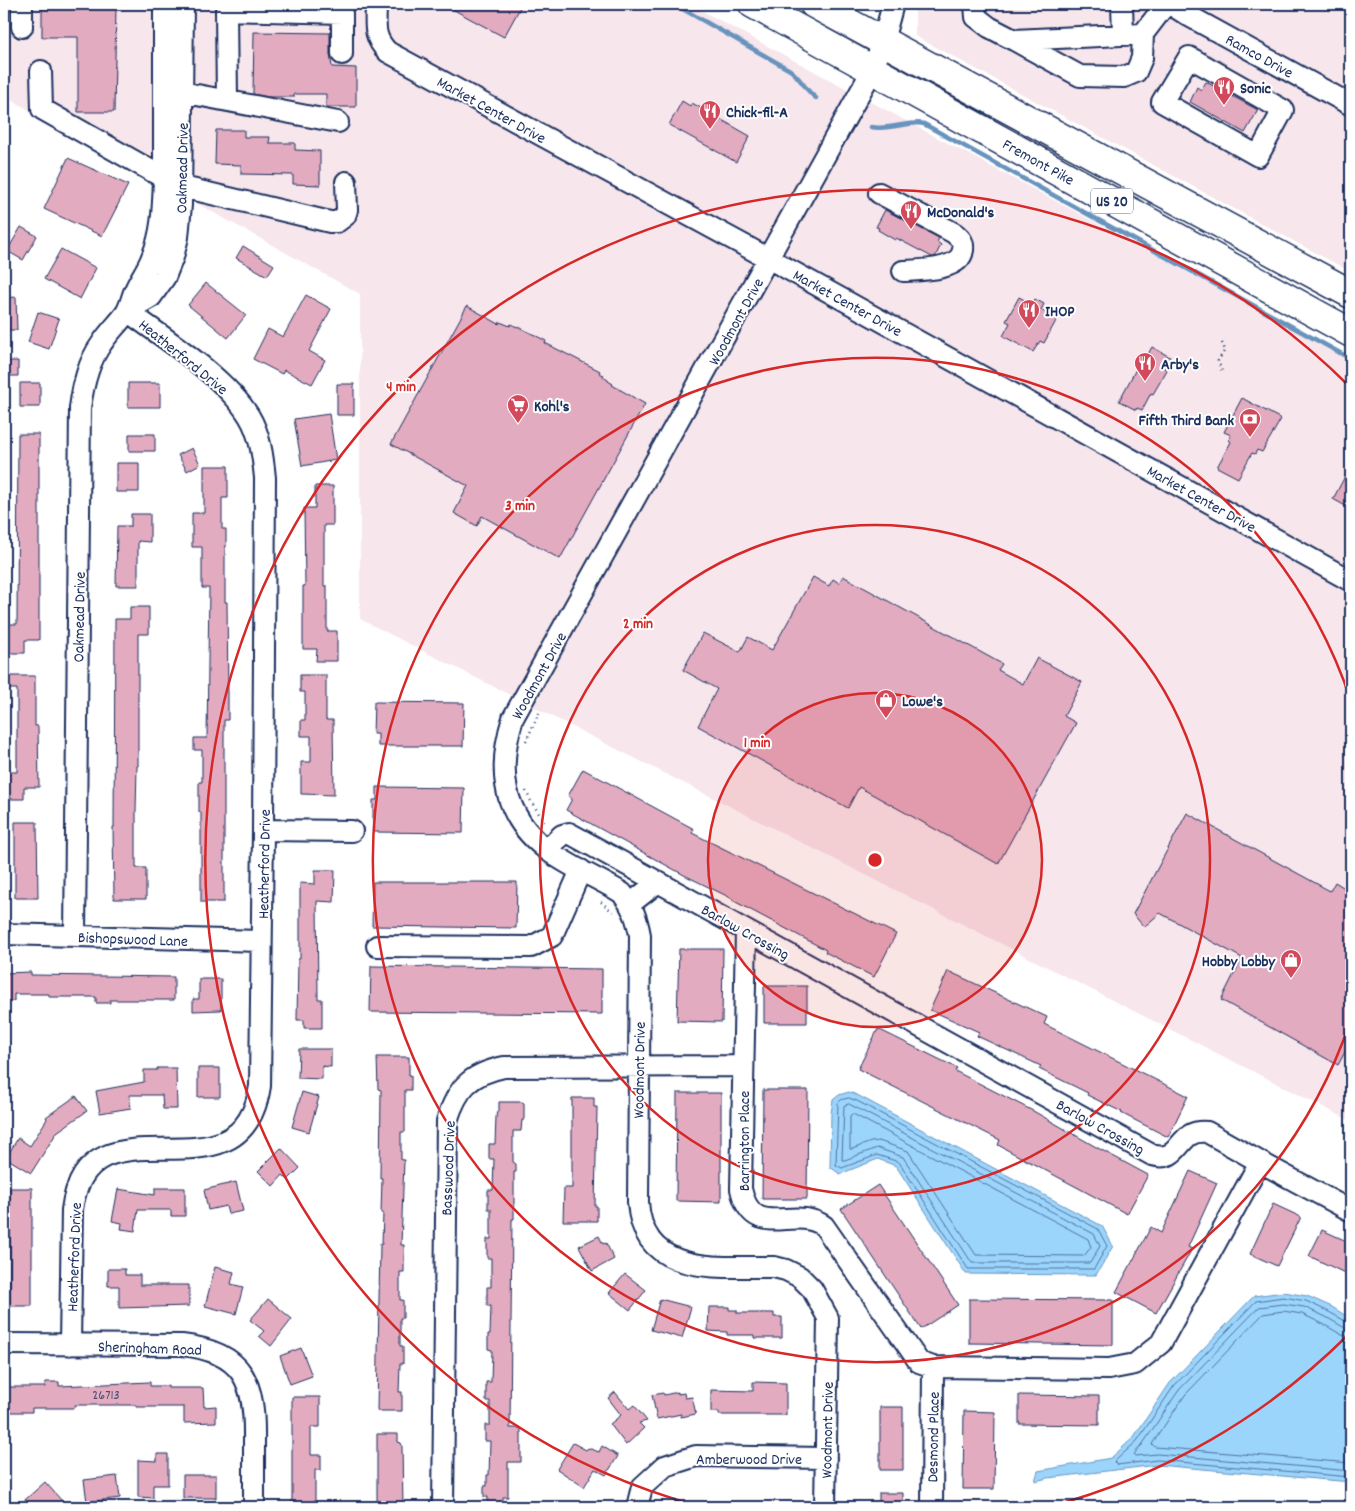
<svg xmlns="http://www.w3.org/2000/svg" width="1355" height="1511" font-family="Dekko,sans-serif">
  <style>
    .built { fill: #f7e6ec }
    .water { fill: #9cd5fc; stroke: #6893bd }
    .lines { fill: none; stroke-linecap: round; stroke-linejoin: round }
    .shore { stroke: #4f719d; stroke-width: 1 }
    .stream { stroke: #6893bd; stroke-width: 4.5 }
    .building { fill: #e3abbf; stroke: #1b2f5e }
    .minor-casing { stroke: #1b2f5e; stroke-width: 24 }
    .highway-casing { stroke: #1b2f5e; stroke-width: 31 }
    .path { stroke: #1b2f5e; stroke-width: 2.5; stroke-dasharray: 1 4; stroke-linecap: butt }
    .minor { stroke: #fff; stroke-width: 20 }
    .highway { stroke: #fff; stroke-width: 28 }
    .ring { fill: none; stroke: #d62828; stroke-width: 2.5 }
    .labels { text-anchor: middle; stroke-width: 4; stroke-linejoin: round; paint-order: stroke }
    .number-label { font-size: 14px; fill: #4d4e76 }
    .shield { fill: #fff; stroke: #5f6d8e; stroke-width: 1 }
    .shield-label { font-size: 15px; font-weight: bold; fill: #1b2f5e }
    .street-label { font-size: 16px; fill: #1b2f5e; stroke: #fff }
    .poi-label { font-size: 16px; font-weight: bold; fill: #1b2f5e; stroke: #fff; text-anchor: start }
    .centre { fill: #d62828; stroke: #fff; stroke-width: 2.5 }
    .ring-label { font-size: 15px; text-anchor: middle; font-weight: bold; fill: #d62828; stroke: #fff; stroke-width: 4; stroke-linejoin: round; paint-order: stroke }
  </style>
  <rect width="100%" height="100%" fill="#fff"/>
  <filter id="ink" filterUnits="userSpaceOnUse"><feTurbulence type="fractalNoise" baseFrequency=".02" numOctaves="2"/><feDisplacementMap in="SourceGraphic" scale="10" xChannelSelector="R" yChannelSelector="G"/><feConvolveMatrix kernelMatrix="1 2 1 2 8 2 1 2 1" color-interpolation-filters="sRGB"/></filter>
  <g filter="url(#ink)">
    <path class="built" d="M4 4H689L1351 360V1121L360 619V294L4 96Z
      M915 4H1351V272L915 36Z"/>
    <path class="water" d="M849 1092 859 1096 1102 1226 1113 1246 1096 1275 966 1274 896 1166 878 1159 840 1174 830 1167 831 1114 833 1100 839 1095Z
      M1284 1292 1307 1296 1332 1307 1351 1319V1418L1349 1423 1351 1439V1482L1157 1465 1048 1478 1035 1481 1038 1471 1111 1458 1133 1438 1170 1383 1254 1296Z"/>
    <g class="lines">
      <path class="shore" d="M849 1098 857 1101 1098 1229 1107 1246 1094 1269H968L899 1162 877 1155 842 1168 836 1165 838 1103 841 1100Z
        M849 1104 1094 1234 1100 1246 1090 1263H972L903 1157 877 1148 845 1160H842L844 1106Z
        M853 1114 1088 1239 1091 1247 1084 1256 976 1255 908 1151 879 1141 871 1142 852 1149H850V1116Z
        M1351 1323 1347 1322 1329 1312 1306 1301 1283 1297 1256 1301 1174 1386 1137 1441 1114 1462 1117 1465 1157 1460 1351 1477
        M1351 1329 1345 1328 1326 1317 1304 1307 1283 1304 1259 1307 1179 1390 1142 1445 1134 1454 1136 1456 1157 1454 1351 1471
        M1351 1337 1342 1335 1323 1324 1302 1314 1283 1311 1263 1314 1185 1395 1152 1444 1155 1447 1351 1463"/>
      <path class="stream" d="M674 4 790 70C801 78 806 91 816 98
        M871 127C890 131 910 120 924 124L1351 359"/>
    </g>
    <path class="building" d="M42 4 116 6 114 112H78V37H42Z
      M443 4H522L504 37Z
      M254 32 330 33V54L332 67 356 68V107H326V94H294V97H268L253 94Z
      M1206 82 1258 110 1245 133 1190 102 1197 87 1201 90Z
      M682 101 690 106 692 103 750 136 736 162 669 125Z
      M216 130H244V137H270L269 143H295V150L320 151V185L293 184V175L241 174V165L215 164Z
      M68 158 128 185 102 236 44 209Z
      M885 210 939 238 937 242 941 245 935 257H932L896 238 895 240 878 230 879 228 876 227Z
      M21 227 37 236 23 260 7 251Z
      M243 246 274 265 267 276 236 258Z
      M61 249 96 268 80 299 44 279Z
      M206 283 246 315 228 338 188 305Z
      M306 295 331 309 309 351 325 360 312 384 284 370 282 374 253 359 268 329 283 337Z
      M16 297 17 330H6L5 298Z
      M1019 297 1032 304 1035 299 1044 304 1041 310 1057 319 1044 343 1040 341 1033 352 1003 336 1010 323 1006 321Z
      M467 306 499 324 500 322 510 326 511 324 517 327V326L546 341 545 343 600 371 599 373 604 375 603 377 608 380V381L613 384 612 385 645 404 560 559 482 516 477 526 454 513 468 486 391 444Z
      M38 312 59 319 49 349 28 342Z
      M1152 347 1170 357 1164 368 1167 370 1153 394 1151 393 1142 410 1137 408 1136 410 1119 401 1143 356 1146 358Z
      M5 361H18V376H5Z
      M20 383H40V407H20Z
      M128 383H160V407H128Z
      M337 384H354V415H337Z
      M1242 398 1281 419 1262 452 1257 450 1255 454 1252 453 1238 478 1217 467 1231 442 1229 440 1231 435 1224 432Z
      M329 414 336 460 302 466 294 419Z
      M18 434H39V640H25V653H5V624H17Z
      M129 434H155V451H129Z
      M192 448 200 464 187 471 178 455Z
      M116 463H139V492H116Z
      M1351 465V509L1333 499Z
      M204 466H228V498H222V529H226V547H225V602H227L228 695V720H224V902H201V812H199V782H202V750H194V738H207L209 588H202V547H192V513H204Z
      M315 486H333V525H324V586H327V631H337V661H316L317 649H303V586H305L304 508H315Z
      M131 514H150V542L138 541V586H116L117 526H131Z
      M843 576 1002 664 998 670 1023 684 1037 658 1082 682 1064 716 1076 723 998 864 859 787 848 808 698 726 717 689 683 670 703 633 740 652 748 637 772 650 813 577 829 586 833 579 839 583Z
      M130 607H149V634H138V766H137L136 811V868H146V899H114L113 827H114L115 619H130Z
      M300 675H326V720H333L334 795 301 794V762H311V736H301V720H305V692H300Z
      M6 676H35V726H38L39 787H24V799H4V772H17V689H6Z
      M374 702 464 703 463 746H378V734H373Z
      M583 769 694 829 692 833 896 934 874 977 825 952 826 950 732 900 733 899 684 875 566 810 572 799 568 796Z
      M377 787 464 788 463 833 373 832V800H377Z
      M1187 813 1330 891 1335 882 1351 892V1041L1338 1065 1221 1000 1242 958 1160 913 1144 927 1133 914Z
      M15 822H37L38 898H15Z
      M315 870H335L334 902 317 901 318 999H322V1028H304V1020H297L298 959H300V883L315 884Z
      M373 882H517L516 928 372 926Z
      M679 949H723L722 1022 677 1021Z
      M371 966 602 969V1014L370 1012Z
      M948 971 1047 1017 1044 1024 1188 1096 1168 1137 1121 1113 1122 1112 1087 1095 1088 1093 1039 1069 1041 1066 977 1036 979 1032 930 1010Z
      M31 972V975L174 977V1000H110V1003H96V997H49V994H14V1001H4V973Z
      M199 979H221V1010L193 1011V999H199Z
      M764 986H807V1023H764Z
      M878 1029 957 1068 955 1071 1035 1112 1096 1147 1148 1175 1127 1214 998 1145 1000 1140 858 1069Z
      M299 1049H331V1067L322 1066V1079L298 1078Z
      M377 1057H409V1075H411V1090H405V1132H401V1160H404L401 1245H404V1272H400V1300H403V1318H400V1346H403V1364H400L399 1392H402V1411H377L380 1244H382L383 1213H381L382 1178H380L381 1090 378 1089Z
      M157 1068H176L177 1109H163L162 1095H129L131 1108 100 1113 96 1091 144 1082V1070H157Z
      M198 1068H220V1097H198Z
      M763 1090H808L807 1199H762Z
      M302 1092 319 1097 309 1132 292 1127Z
      M677 1093H721V1202L676 1201Z
      M76 1096 87 1111 57 1132 31 1173 6 1158 18 1138 30 1146 47 1119 46 1117Z
      M572 1098H594V1107H597L595 1206H597V1221H563L564 1188H572Z
      M499 1102H522L524 1103V1120H522L521 1131H513V1162L516 1164V1172H514V1219H512L510 1428H521V1462H508V1497H503V1507H487L488 1497H484V1486H487V1475H489L490 1441H485V1425H490V1401H486V1382H491L492 1350 488 1349V1334H490L491 1306H487V1287H491V1258H487V1239H491V1209H488V1190H493L494 1159H489V1144H495L496 1117 497 1111H499Z
      M281 1148 300 1168 288 1180 283 1175 273 1186 258 1171Z
      M1190 1171 1217 1183 1188 1247 1192 1249 1156 1313 1116 1292 1151 1227 1161 1233Z
      M236 1182 243 1211 228 1214 226 1206 208 1210 204 1190Z
      M878 1185 958 1305 921 1329 841 1209Z
      M10 1188H32V1306H10Z
      M155 1188H185V1216H171V1210H138L135 1231 121 1229 122 1223 112 1221 118 1189 155 1195Z
      M1273 1204 1301 1217 1277 1266 1250 1254Z
      M1322 1230 1351 1243V1276L1309 1256Z
      M599 1236 603 1244 606 1243 614 1259 592 1271 579 1246Z
      M215 1267 234 1272 231 1284 243 1287 236 1314 205 1306Z
      M108 1269H125V1275H140V1285H189V1306L119 1308V1286H108Z
      M625 1274 646 1290 630 1310 609 1293Z
      M268 1299 292 1319 271 1346 259 1336 264 1331 250 1320Z
      M660 1299 691 1307 682 1338 651 1330Z
      M969 1299 1113 1300V1345L969 1343Z
      M709 1307H729V1310H737V1313H774V1317H782V1338H754V1335H727V1332L708 1331Z
      M301 1348 312 1376 290 1384 280 1356Z
      M45 1382H59V1386L150 1382V1386H168V1388H203L204 1407 216 1406V1422L184 1423V1407H136V1405H75V1408H32V1412H4V1387H45Z
      M753 1382 786 1383V1415H719V1412H711V1390L753 1391Z
      M615 1392 629 1409 634 1405 647 1421 639 1423 644 1428 626 1445 610 1424 621 1415 608 1398Z
      M678 1392V1394L684 1393 685 1398 692 1397 696 1414 681 1417V1414L657 1419 652 1395 663 1393 664 1395Z
      M1019 1395 1099 1396V1425L1019 1424Z
      M292 1397H320V1427H311V1455H321V1470H315V1507H292Z
      M880 1407H903V1470H880Z
      M964 1411 995 1412 994 1489H963Z
      M377 1434H398V1442L401 1443 402 1446 403 1507H377Z
      M573 1443 586 1450 588 1448 599 1452 602 1446 618 1456 606 1475 595 1469 584 1487 557 1469Z
      M157 1454H168V1485H153V1498L138 1497V1460L157 1461Z
      M183 1475H216V1498H183Z
      M117 1476 120 1498 87 1502 84 1480Z
      M45 1482 62 1501 55 1507H17Z
      M879 1493H903V1507H879Z"/>
    <g class="lines">
      <g class="minor-casing">
        <path id="minor" d="M376 4C376 23 372 37 388 52L786 268 1351 581
          M975 4 976 17 989 27 1014 40
          M1122 4 1123 35
          M1170 4 1189 16 1351 105
          M22 27V4
          M1143 34 1014 40 1080 76 1124 77 1136 72 1142 58 1143 34 1166 4
          M1189 57 1283 110 1258 156 1162 102Z
          M41 71 42 109 164 178
          M171 90 338 122
          M227 100 226 10 342 13V54
          M170 184 330 222H337L345 216 347 210 346 182
          M879 193 954 233C960 238 964 241 963 250 960 271 920 270 903 271
          M127 311 151 297 165 277 173 257 178 237 181 205 183 4
          M263 830 352 831
          M547 850 562 835 569 833 658 882
          M630 904 658 882 1152 1155C1183 1164 1176 1128 1207 1132L1260 1162 1161 1343 1135 1364 1109 1369 933 1367 919 1362 824 1226C794 1204 753 1243 741 1189L746 931
          M4 934 261 941
          M75 936 80 408C83 385 88 362 102 343 109 332 119 323 126 313 131 305 132 295 136 288 141 277 148 268 152 257 163 232 163 204 164 178V4
          M377 946 531 947 552 936 581 870
          M1260 1162 1351 1211
          M4 1344 182 1345C245 1352 255 1383 254 1441 254 1463 254 1485 254 1507
          M70 1345 72 1210C88 1087 241 1211 260 1086L263 830 265 478C263 457 260 434 249 416 225 377 164 338 127 311
          M443 1507 447 1121C457 1088 470 1074 504 1067L743 1066
          M637 1507 642 1487 665 1466 696 1456 826 1458
          M825 1507 828 1318 812 1289 800 1277 786 1270 774 1267C719 1266 643 1278 638 1202L640 935C637 919 633 907 622 893 598 878 569 867 546 849 502 815 497 769 513 718L873 69 883 41 893 4
          M932 1507 933 1367"/>
      </g>
      <g class="highway-casing">
        <path id="highway" d="M753 4 1351 333
          M814 4 1351 294"/>
      </g>
      <path class="path" d="M1222 343 1225 350 1218 361 1223 374
        M526 741 540 711
        M526 791 531 801 546 825
        M601 902 614 913"/>
      <use href="#minor" class="minor"/>
      <use href="#highway" class="highway"/>
    </g>
  </g>
  <circle cx="875" cy="860" r="167" fill="#d62828" fill-opacity=".12"/>
  <g class="ring">
    <circle cx="875" cy="860" r="167"/>
    <circle cx="875" cy="860" r="335"/>
    <path d="M1351 1019A502 502 0 1 1 1351 701"/>
    <path d="M1349 1334A670 670 0 0 1 1048 1507M702 1507A670 670 0 1 1 1349 386"/>
  </g>
  <defs>
    <g id="restaurant-pin" transform="scale(1.125)"><path d="M0 17L-7.5 6A9.5 9.5 0 1 1 7.5 6Z" fill="#d1495b" stroke="#fff"/><path d="M-5-6h1v4h1v-4h1v4h1v-4h1v5L-1.5 .5V6h-2V.5L-5-1ZM5-6V6H3V1.5H1.5Q1.5-4 5-6Z" fill="#fff"/></g>
    <g id="supermarket-pin" transform="scale(1.125)"><path d="M0 17L-7.5 6A9.5 9.5 0 1 1 7.5 6Z" fill="#d1495b" stroke="#fff"/><path d="M-6-5.5h2.5l.6 2H6L4.5 2H-2.5L-4.4-4H-6ZM-1.5 3.2a1.3 1.3 0 1 0 .1 0ZM3 3.2a1.3 1.3 0 1 0 .1 0Z" fill="#fff"/></g>
    <g id="bank-pin" transform="scale(1.125)"><path d="M0 17L-7.5 6A9.5 9.5 0 1 1 7.5 6Z" fill="#d1495b" stroke="#fff"/><path d="M-6-4H6V4H-6ZM0-2.3a2.3 2.3 0 1 0 0 4.6a2.3 2.3 0 1 0 0-4.6Z" fill="#fff"/></g>
    <g id="shop-pin" transform="scale(1.125)"><path d="M0 17L-7.5 6A9.5 9.5 0 1 1 7.5 6Z" fill="#d1495b" stroke="#fff"/><path d="M-5-2.5h2.3a2.7 3.5 0 0 1 5.4 0H5L5.5 6h-11ZM-1.5-2.5h3a1.5 2.3 0 0 0-3 0Z" fill="#fff"/></g>
  </defs>
  <g fill-rule="evenodd">
    <use href="#restaurant-pin" x="1224" y="87"/>
    <use href="#restaurant-pin" x="710" y="111"/>
    <use href="#restaurant-pin" x="911" y="211"/>
    <use href="#restaurant-pin" x="1029" y="310"/>
    <use href="#restaurant-pin" x="1145" y="363"/>
    <use href="#supermarket-pin" x="518" y="405"/>
    <use href="#bank-pin" x="1250" y="419"/>
    <use href="#shop-pin" x="886" y="700"/>
    <use href="#shop-pin" x="1291" y="960"/>
  </g>
  <g class="labels">
    <g class="number-label">
      <text x="106" y="1399">26713</text>
    </g>
    <rect class="shield" x="1091" y="188.5" width="42" height="25" rx="4"/>
    <g class="shield-label">
      <text x="1112" y="206">US 20</text>
    </g>
    <g class="street-label">
      <text transform="translate(1260 55) rotate(29)" y="6">Ramco Drive</text>
      <text transform="translate(492 109) rotate(29)" y="6">Market Center Drive</text>
      <text transform="translate(1039 161) rotate(29)" y="6">Fremont Pike</text>
      <text transform="translate(181 168) rotate(-89)" y="6">Oakmead Drive</text>
      <text transform="translate(848 302) rotate(29)" y="6">Market Center Drive</text>
      <text transform="translate(735 321) rotate(-61)" y="6">Woodmont Drive</text>
      <text transform="translate(184 356) rotate(39)" y="6">Heatherford Drive</text>
      <text transform="translate(1202 498) rotate(29)" y="6">Market Center Drive</text>
      <text transform="translate(78 617) rotate(-89)" y="6">Oakmead Drive</text>
      <text transform="translate(538 675) rotate(-61)" y="6">Woodmont Drive</text>
      <text transform="translate(263 864) rotate(-89)" y="6">Heatherford Drive</text>
      <text transform="translate(746 931) rotate(29)" y="6">Barlow Crossing</text>
      <text transform="translate(133 938) rotate(2)" y="6">Bishopswood Lane</text>
      <text transform="translate(638 1070) rotate(-89)" y="6">Woodmont Drive</text>
      <text transform="translate(1101 1126) rotate(29)" y="6">Barlow Crossing</text>
      <text transform="translate(743 1141) rotate(-90)" y="6">Barrington Place</text>
      <text transform="translate(447 1168) rotate(-88)" y="6">Basswood Drive</text>
      <text transform="translate(73 1257) rotate(-88)" y="6">Heatherford Drive</text>
      <text transform="translate(150 1347) rotate(2)" y="6">Sheringham Road</text>
      <text transform="translate(826 1430) rotate(-89)" y="6">Woodmont Drive</text>
      <text transform="translate(932 1437) rotate(-89)" y="6">Desmond Place</text>
      <text x="749" y="1464">Amberwood Drive</text>
    </g>
    <g class="poi-label">
      <text x="1240" y="93">Sonic</text>
      <text x="726" y="117">Chick-fil-A</text>
      <text x="927" y="217">McDonald's</text>
      <text x="1045" y="316">IHOP</text>
      <text x="1161" y="369">Arby's</text>
      <text x="534" y="411">Kohl's</text>
      <text x="1234" y="425" text-anchor="end">Fifth Third Bank</text>
      <text x="902" y="706">Lowe's</text>
      <text x="1275" y="966" text-anchor="end">Hobby Lobby</text>
    </g>
  </g>
  <circle cx="875" cy="860" r="8" class="centre"/>
  <g class="ring-label">
    <text x="401" y="391">4 min</text>
    <text x="520" y="510">3 min</text>
    <text x="638" y="628">2 min</text>
    <text x="757" y="747">1 min</text>
  </g>
  <rect width="1355" height="1511" fill="none" stroke="#fff" stroke-width="20"/>
  <rect x="10" y="10" width="1335" height="1491" fill="none" stroke="#1b2f5e" stroke-width="2" filter="url(#ink)"/>
</svg>
